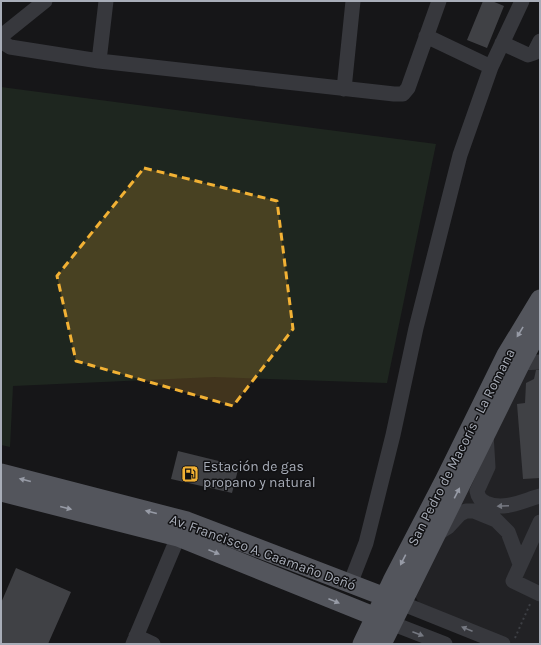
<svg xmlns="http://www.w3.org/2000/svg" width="541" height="645" font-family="Karla,sans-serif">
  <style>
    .built { fill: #222225 }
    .green { fill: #1e261f }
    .building { fill: #404145 }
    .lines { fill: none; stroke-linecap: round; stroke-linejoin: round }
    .path { stroke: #3d3f44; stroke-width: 2; stroke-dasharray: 2 3; stroke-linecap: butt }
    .minor { stroke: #37383d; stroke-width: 15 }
    .major { stroke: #53555c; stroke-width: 19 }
    .oneway { fill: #979ba6 }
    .oneway2 { fill: #757881 }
    .marked { fill: #f2b134; fill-opacity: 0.2; stroke: #f2b134; stroke-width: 3; stroke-dasharray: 8 5; stroke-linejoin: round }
    .labels { text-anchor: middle; stroke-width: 3; stroke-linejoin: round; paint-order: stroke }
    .street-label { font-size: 14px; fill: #a8adb8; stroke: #111113 }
    .poi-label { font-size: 14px; fill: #a8adb8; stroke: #111113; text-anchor: start }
  </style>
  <rect width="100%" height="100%" fill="#161618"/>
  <path class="built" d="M540 367V644H514L427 609 419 603 416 598V589L525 371Z"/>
  <path class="green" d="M1 87 436 144 387 383 214 377 13 386 10 447 1 445Z"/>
  <path class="building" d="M483 1H492L504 6 487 48 467 40Z
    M536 370H540V478L523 479 517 404 525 403 526 383 534 379Z
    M178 451 239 466 232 493 171 479Z
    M16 568 71 592 48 644H1V603Z"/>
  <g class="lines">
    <path class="path" d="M515 638 530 604"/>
    <path class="minor" d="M45 1 4 34 2 42 10 47 99 61 394 94H403L408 88 439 1
      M426 36 491 67
      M502 43 528 55 534 53 540 41
      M99 61 106 1
      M344 89 353 1
      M521 363 540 362
      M486 434 488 467 477 491C478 497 480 500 486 503 504 511 522 501 540 496
      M540 522 513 581 540 594
      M440 532 448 527 460 514 466 511H474L496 520 508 532 520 564
      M350 584 366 543 393 435 416 328 460 155 491 67 522 1
      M401 603 503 644
      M391 623 445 644
      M136 636 153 644
      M133 644 178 537 183 528"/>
    <path class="major" d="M1 473 187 521 401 603
      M1 492 178 537 391 623
      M362 644 392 581 445 479 506 355 540 299
      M382 644 521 363 540 328"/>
  </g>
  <defs><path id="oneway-solid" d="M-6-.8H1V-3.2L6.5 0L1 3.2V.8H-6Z"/></defs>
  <g class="oneway">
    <use href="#oneway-solid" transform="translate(520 332) rotate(121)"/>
    <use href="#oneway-solid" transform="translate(25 480) rotate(-166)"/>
    <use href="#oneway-solid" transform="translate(457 493) rotate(-63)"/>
    <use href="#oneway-solid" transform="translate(66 508) rotate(14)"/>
    <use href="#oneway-solid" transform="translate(151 512) rotate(-166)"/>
    <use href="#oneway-solid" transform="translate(214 552) rotate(22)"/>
    <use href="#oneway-solid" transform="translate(403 560) rotate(117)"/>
    <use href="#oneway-solid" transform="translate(334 601) rotate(22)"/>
  </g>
  <g class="oneway2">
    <use href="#oneway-solid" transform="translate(503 506) rotate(177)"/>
    <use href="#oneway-solid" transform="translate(467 629) rotate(-158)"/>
    <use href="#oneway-solid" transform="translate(418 634) rotate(21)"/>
  </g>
  <path class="marked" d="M144 168 277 201 293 329 233 406 76 361 57 276Z"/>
  <defs>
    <g id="fuel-square" transform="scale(0.9)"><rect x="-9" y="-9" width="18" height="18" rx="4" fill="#f2b134" stroke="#111113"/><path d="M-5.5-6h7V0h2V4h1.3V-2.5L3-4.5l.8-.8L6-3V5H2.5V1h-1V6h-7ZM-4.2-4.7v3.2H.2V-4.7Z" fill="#111"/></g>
  </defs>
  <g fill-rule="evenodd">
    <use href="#fuel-square" x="190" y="474"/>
  </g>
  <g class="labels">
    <g class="street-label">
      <text transform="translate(461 447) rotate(-63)" y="5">San Pedro de Macorís - La Romana</text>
      <text transform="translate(263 552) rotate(20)" y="5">Av. Francisco A. Caamaño Deñó</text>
    </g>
    <g class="poi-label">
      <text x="203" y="471">Estación de gas<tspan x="203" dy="16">propano y natural</tspan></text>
    </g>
  </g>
  <rect width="541" height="645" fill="none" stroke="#a8adb8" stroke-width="4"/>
</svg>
